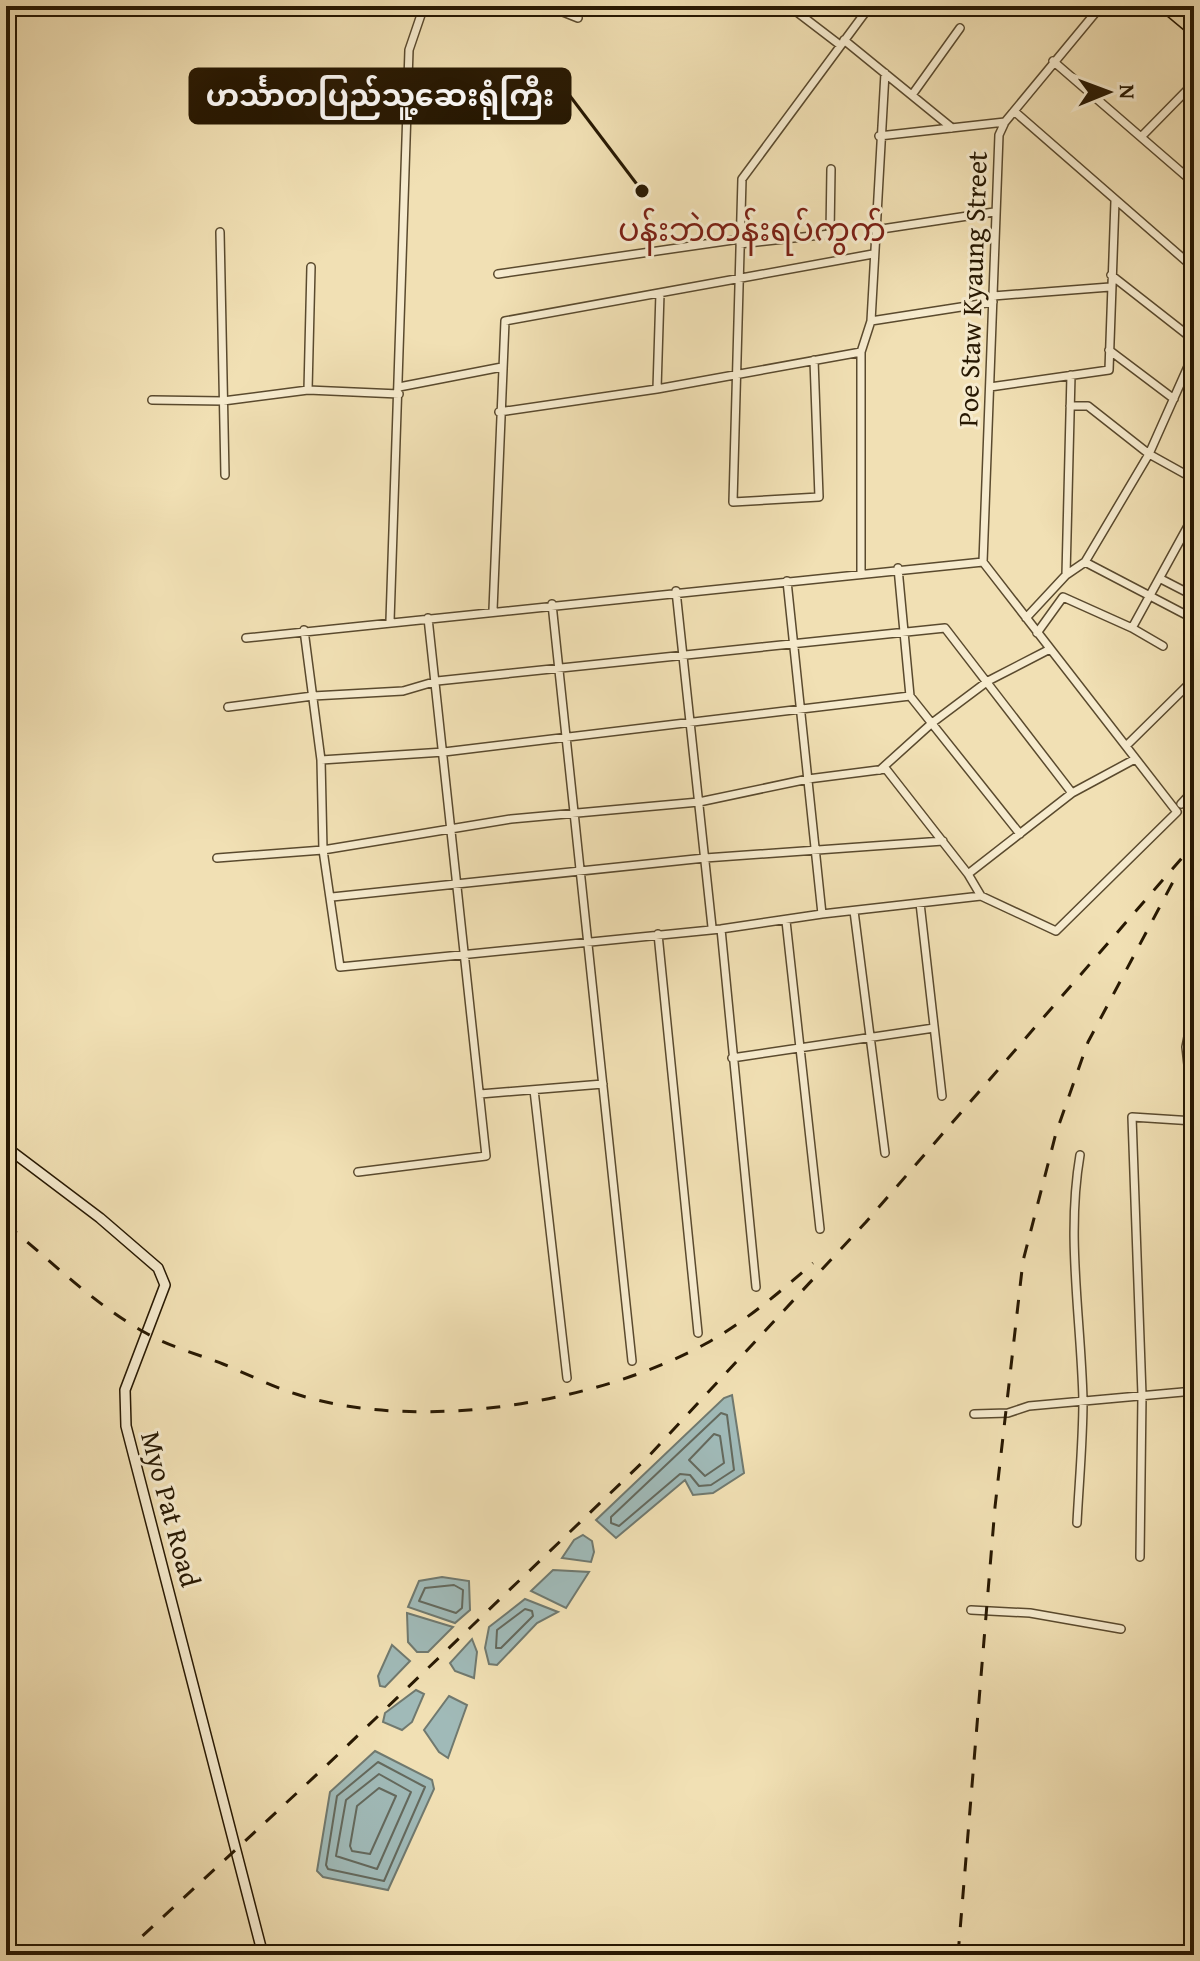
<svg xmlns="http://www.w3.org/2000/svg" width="1200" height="1961" font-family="'Gentium Book Plus','Noto Sans Myanmar',serif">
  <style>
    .water { fill: #a0bab8; stroke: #70796f; stroke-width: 2 }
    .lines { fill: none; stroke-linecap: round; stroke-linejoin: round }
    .shore { stroke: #64695d; stroke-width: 2 }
    .street-casing { stroke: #5a4a2e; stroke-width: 10 }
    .secondary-casing { stroke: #271802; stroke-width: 12 }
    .primary-casing { stroke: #271802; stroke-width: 13 }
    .street { stroke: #f6ebce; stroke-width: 7 }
    .secondary { stroke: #f6ebce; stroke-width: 9 }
    .primary { stroke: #f1e0b4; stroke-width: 10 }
    .rail { stroke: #271802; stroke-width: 3; stroke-dasharray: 14 14; stroke-linecap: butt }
    .labels { text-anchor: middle; stroke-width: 6; stroke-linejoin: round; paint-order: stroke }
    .street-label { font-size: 28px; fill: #271802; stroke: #f6ebce }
    .quarter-label { font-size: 32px; fill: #7a1f14; stroke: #f6ebce }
    .leader { fill: none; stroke: #271802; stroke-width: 3 }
    .callout-dot { fill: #271802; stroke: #f6ebce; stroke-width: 3 }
    .callout { fill: #271802; stroke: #271802; stroke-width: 3 }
    .callout-label { font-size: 30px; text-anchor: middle; font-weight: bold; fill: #fff }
  </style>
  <rect width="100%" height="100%" fill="#f1e0b4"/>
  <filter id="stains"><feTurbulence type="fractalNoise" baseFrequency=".0025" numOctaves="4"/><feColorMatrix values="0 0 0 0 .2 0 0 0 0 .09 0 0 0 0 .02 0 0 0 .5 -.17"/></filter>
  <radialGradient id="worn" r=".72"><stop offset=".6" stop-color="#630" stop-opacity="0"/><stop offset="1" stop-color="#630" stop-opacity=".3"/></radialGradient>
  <path class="water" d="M732 1395 744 1473 713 1493 693 1495 685 1480 616 1538 596 1520 724 1398Z
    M583 1535 592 1541 594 1552 591 1562 562 1558 574 1540Z
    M553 1570 589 1572 566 1608 531 1591Z
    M442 1577 469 1581 470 1610 455 1623 408 1607 419 1581Z
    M525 1599 558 1612 537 1623 497 1665 489 1664 485 1648 489 1627Z
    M407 1613 453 1627 428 1652H417L408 1642Z
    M472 1639 477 1652 474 1678 455 1671 450 1663Z
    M392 1645 410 1661 385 1687 380 1686 378 1676Z
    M416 1690 424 1694 412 1722 402 1730 383 1722 385 1713Z
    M449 1696 467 1705 448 1758 439 1752 424 1730Z
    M375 1751 432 1780 434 1789 388 1890 323 1877 317 1871 330 1792Z"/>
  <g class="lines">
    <path class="shore" d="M721 1413 727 1415 734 1470 711 1485 699 1486 690 1475 680 1474 619 1526 611 1523V1517Z
      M714 1434 720 1436 724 1463 705 1476 689 1460Z
      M454 1585 463 1590 462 1608 456 1613 419 1601 425 1588Z
      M525 1609 532 1611 533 1616 501 1648H496L497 1630Z
      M378 1762 425 1787 384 1881 328 1869 326 1865 337 1796Z
      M379 1774 411 1792 377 1869 336 1856 346 1800Z
      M379 1788 396 1796 370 1854 352 1851 350 1846 357 1806Z"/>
    <g class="street-casing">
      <path id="street" d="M548 6 578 18
        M789 6 840 45
        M844 40 952 128
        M1053 61 1194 183
        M912 95 960 28
        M1014 111 1194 268
        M879 136 1005 122
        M1141 137 1194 83
        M875 230 994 212
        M220 232 225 475
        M740 244 830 234 831 169
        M498 274 740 239
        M1111 275 1194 340
        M993 296 1110 287
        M871 321 993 302
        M1109 350 1174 399
        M814 360 819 497 733 502 742 179 870 6
        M399 387 502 367
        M990 387 1109 370 1115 201
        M657 389 660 293
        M308 390 311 267
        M152 400 223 401 308 390 399 394
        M1070 406H1088L1149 454 1194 479
        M499 412 657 389 861 352
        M983 562 999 135 1005 122 1101 6
        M1085 562 1194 619
        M898 568 910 696 1020 834
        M861 573V352L871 321 885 73
        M1066 575 1071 375
        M1161 579 1194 596
        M676 591 712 927
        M552 604 632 1361
        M493 610 505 321 873 254
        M1026 618 1066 575 1085 562 1149 454 1194 353
        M390 621 409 50 424 6
        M1132 628 1163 646
        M304 630 321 760 323 850 340 967 721 929 822 914 787 581
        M1037 633 1063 597 1132 628 1194 515
        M246 638 983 562 1177 812 1056 931 981 896 822 914
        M228 707 313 696 403 691 437 681 945 628 1072 793
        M1126 746 1194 679
        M321 760 444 752 910 696
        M880 770 932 723 988 681 1050 649
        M1181 804 1194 790
        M217 858 323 850 511 819 699 802 808 779 886 769 968 874 981 896
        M968 874 1072 793 1135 759
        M332 897 705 858 943 841
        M920 903 942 1096
        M854 911 885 1153
        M786 921 820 1229
        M721 929 756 1287
        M658 934 698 1333
        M1194 1007 1186 1047 1194 1118
        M732 1058 934 1028
        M534 1090 567 1378
        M480 1094 603 1084
        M358 1172 486 1156 428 618
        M974 1414 1008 1413 1029 1406 1194 1391
        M1077 1523C1079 1483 1083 1441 1083 1400 1081 1318 1066 1237 1080 1155
        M1140 1557 1142 1395 1132 1117 1194 1121
        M971 1610 1030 1613 1121 1629"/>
    </g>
    <g class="secondary-casing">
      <path id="secondary" d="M6 1147 100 1218 158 1268 165 1285 125 1390 126 1426 263 1955"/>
    </g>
    <g class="primary-casing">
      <path id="primary" d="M1164 6 1194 31
        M1180 6 1194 17"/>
    </g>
    <use href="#street" class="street"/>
    <use href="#secondary" class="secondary"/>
    <use href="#primary" class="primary"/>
    <path class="rail" d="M6 1224C51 1261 94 1304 144 1332 168 1346 197 1354 223 1364 247 1374 271 1386 296 1394 417 1433 597 1404 707 1343 746 1321 780 1292 813 1263
      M122 1955 326 1766 648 1457 866 1222 1194 844
      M958 1955 995 1507 1023 1261 1056 1133 1088 1042 1174 880"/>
  </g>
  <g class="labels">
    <g class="street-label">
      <text transform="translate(972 289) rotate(-88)" y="10">Poe Staw Kyaung Street</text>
      <text transform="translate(171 1509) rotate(75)" y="10">Myo Pat Road</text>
    </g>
    <g class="quarter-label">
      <text x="752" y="241">ပန်းဘဲတန်းရပ်ကွက်</text>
    </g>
  </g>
  <path class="leader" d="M642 191L570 96"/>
  <circle class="callout-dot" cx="642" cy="191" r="8"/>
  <rect class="callout" x="190" y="69" width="380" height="54" rx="8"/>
  <g class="callout-label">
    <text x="380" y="106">ဟင်္သာတပြည်သူ့ဆေးရုံကြီး</text>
  </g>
  <rect width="1200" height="1961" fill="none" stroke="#f1e0b4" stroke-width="32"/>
  <rect x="8" y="8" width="1184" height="1945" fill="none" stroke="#271802" stroke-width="4"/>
  <rect x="16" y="16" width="1168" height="1929" fill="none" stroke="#271802" stroke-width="2"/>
  <g transform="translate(1108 92) rotate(89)" stroke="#f6ebce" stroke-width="6" paint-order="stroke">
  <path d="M0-6L14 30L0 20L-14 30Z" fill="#271802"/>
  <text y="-12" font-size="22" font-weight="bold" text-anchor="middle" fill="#271802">N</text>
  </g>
  <rect width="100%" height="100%" filter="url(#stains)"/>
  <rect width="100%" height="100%" fill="url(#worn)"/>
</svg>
